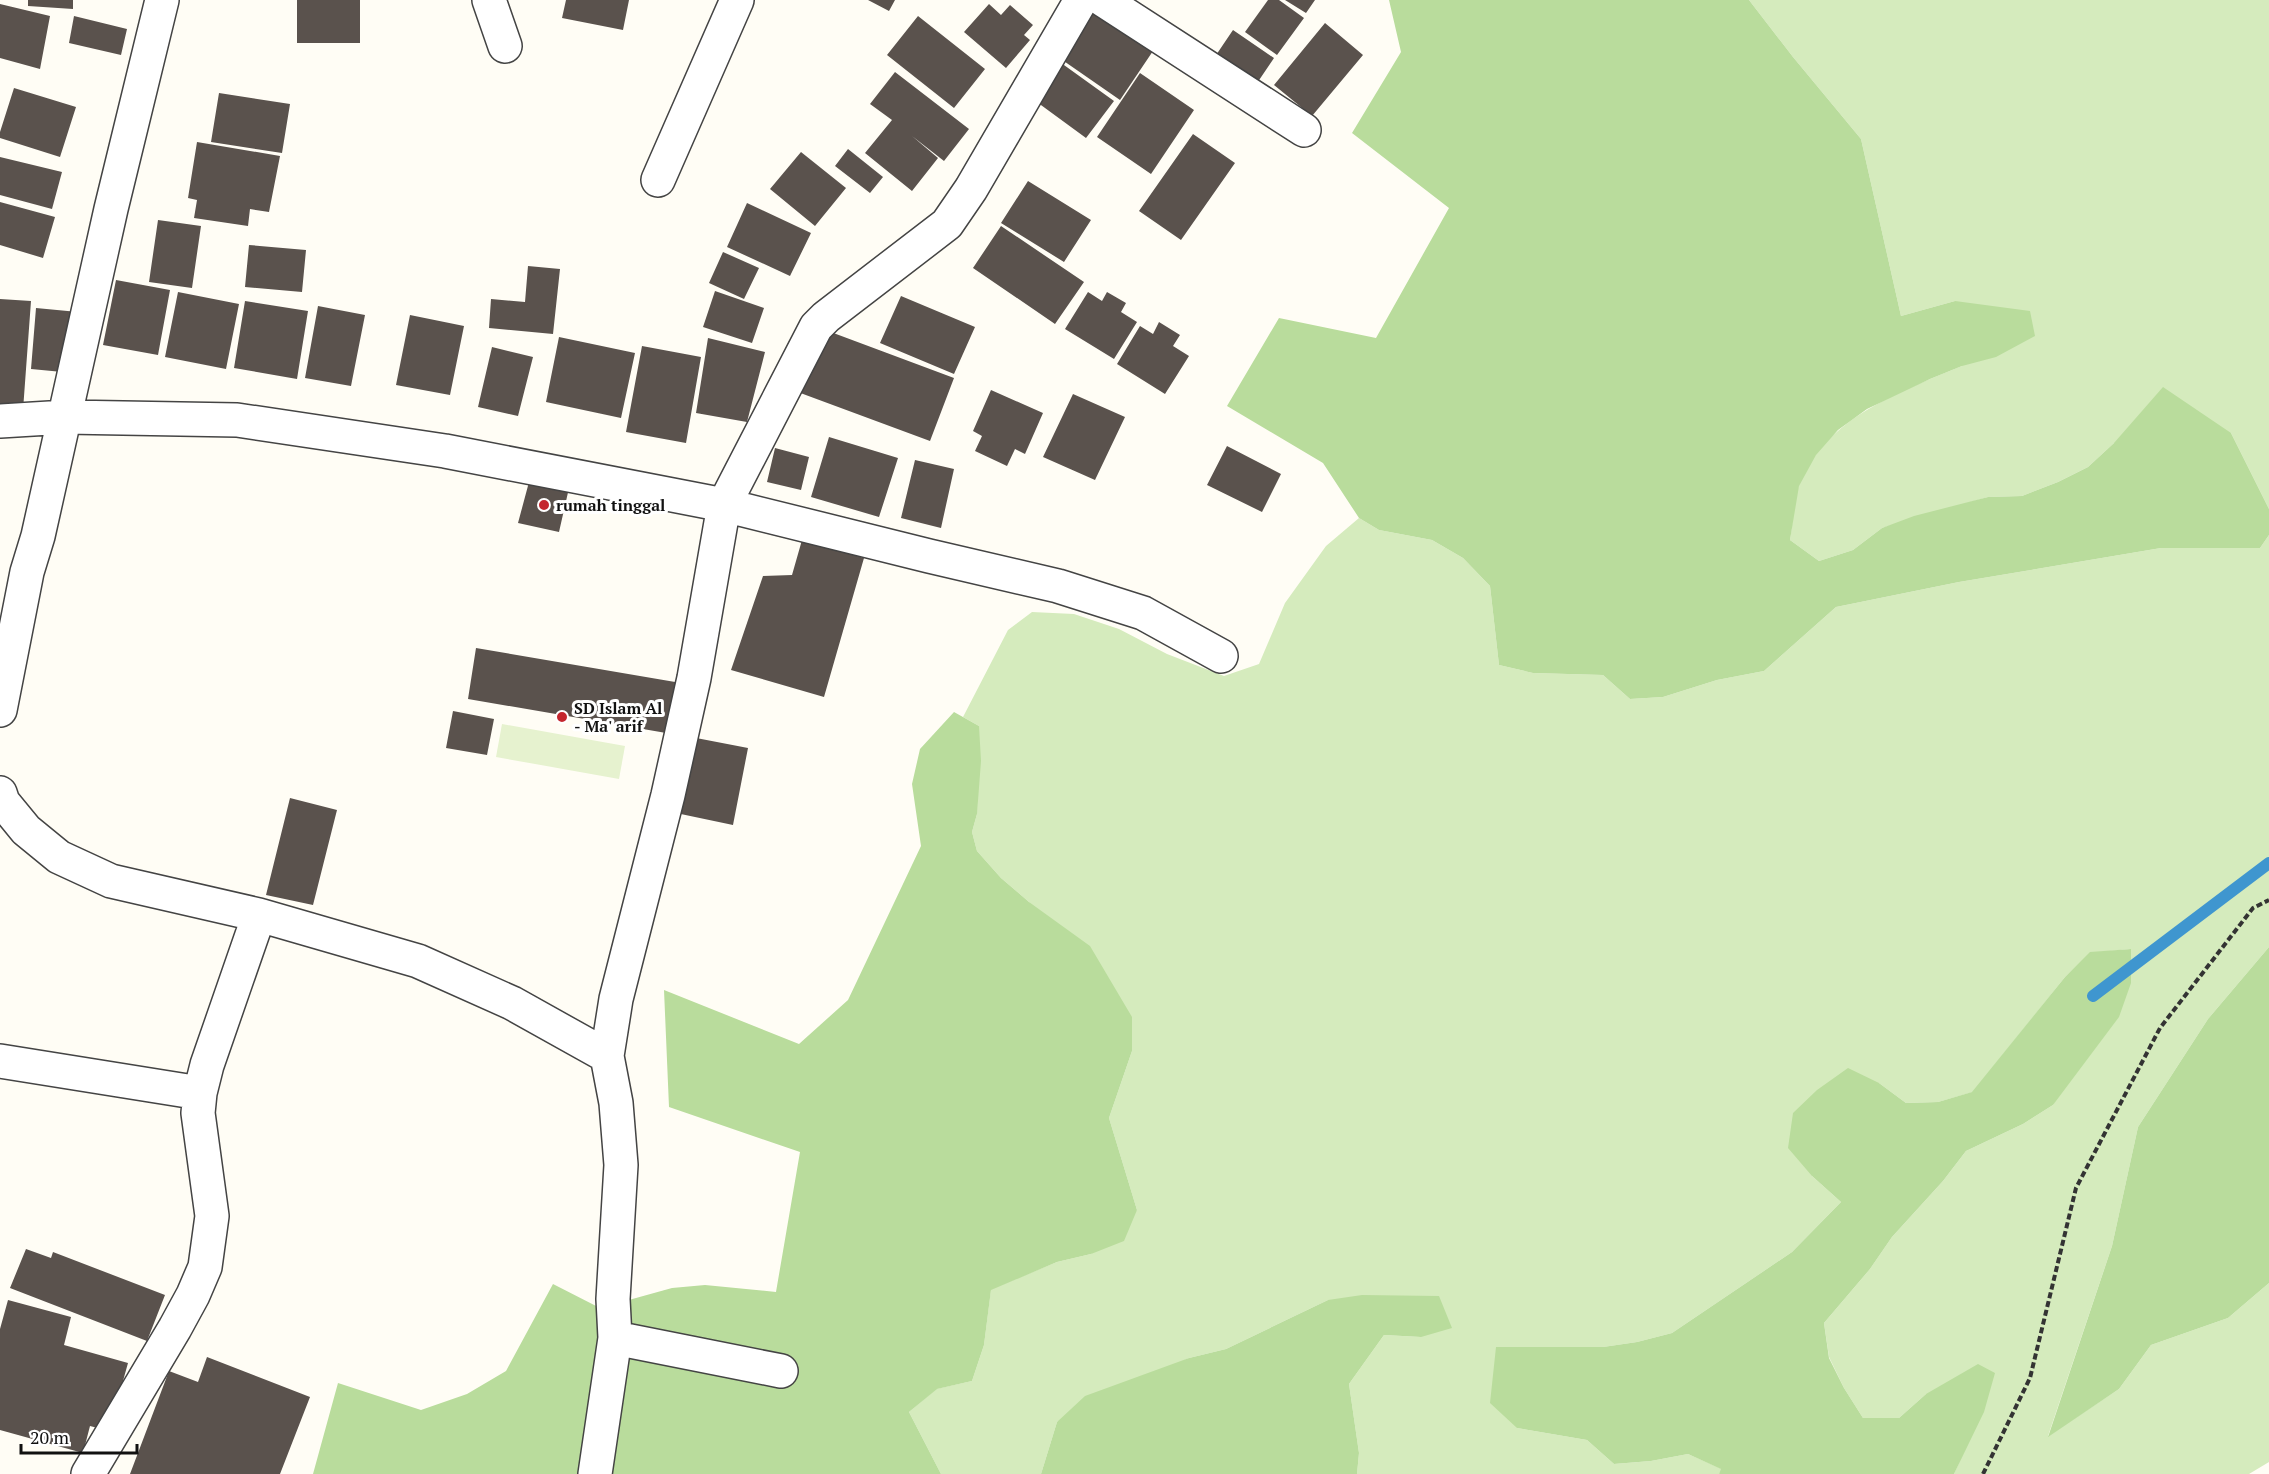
<svg xmlns="http://www.w3.org/2000/svg" width="2269" height="1474" font-family="'PT Serif',serif">
  <style>
    .green { fill: #d5ebbd }
    .forest { fill: #b9dc9c }
    .pitch { fill: #e6f2cf }
    .lines { fill: none; stroke-linecap: round; stroke-linejoin: round }
    .stream { stroke: #3f96cf; stroke-width: 12 }
    .building { fill: #5a524d }
    .street-casing { stroke: #444; stroke-width: 36 }
    .path { stroke: #333; stroke-width: 4; stroke-dasharray: 6 3; stroke-linecap: butt }
    .street { stroke: #fff; stroke-width: 33 }
    .poi-dot { fill: #c4262e; stroke: #fff; stroke-width: 2 }
    .labels { text-anchor: middle; stroke-width: 6; stroke-linejoin: round; paint-order: stroke }
    .poi-label { font-size: 16px; font-weight: bold; fill: #111; stroke: #fff; text-anchor: start }
  </style>
  <rect width="100%" height="100%" fill="#fffdf5"/>
  <path class="green" d="M1749 0H2269V509L2231 433 2114 443 2088 467 2058 482 2022 496 1988 497 1882 528 1853 550 1819 561 1790 540C1793 523 1793 501 1799 485 1825 418 1901 391 1962 366L1955 301 1901 316 1861 139 1793 57Z
    M1359 518 1379 530 1432 540 1463 558 1490 586 1499 665 1533 673 1603 675 1630 699 1663 697 1717 680 1764 671 1836 607 1959 582 2161 548H2260L2269 535V947L2208 1019 2138 1127 2112 1246 2048 1436 2119 1389 2151 1345 2228 1318 2269 1283V1462L2249 1474H1954L1966 1447 1926 1394 1899 1418H1863L1844 1388 1829 1357 1824 1323 1870 1269 1892 1237 1943 1181 1966 1151 2023 1124 2053 1105 2130 949 2090 953 2065 977 1973 1092 1938 1102 1906 1103 1879 1083 1812 1176 1841 1202 1792 1252 1672 1333 1637 1342 1603 1347 1496 1348 1517 1428 1587 1440 1614 1464 1651 1461 1688 1454 1722 1469 1719 1474H1357L1359 1453 1349 1384 1384 1335 1421 1337 1328 1300 1226 1349 1189 1358 1057 1422 1041 1474H941L909 1412 936 1389 972 1381 984 1345 991 1289 1057 1262 1091 1254 1137 1210 1109 1118 1132 1051 1029 902 1001 878 977 851 972 832 977 814 979 726 963 717 1008 630 1032 612 1074 614 1119 629 1167 654 1224 676 1259 664 1285 603 1326 546Z"/>
  <path class="forest" d="M1389 0H1749L1793 57 1861 139 1901 316 1955 301 2030 311 2035 336 1996 357 1962 366 1930 379 1867 409 1838 430 1816 455 1799 486 1790 540 1819 561 1853 550 1882 528 1914 516 1988 497 2022 496 2058 482 2088 467 2114 443 2163 387 2231 433 2269 509V535L2260 548H2161L1959 582 1836 607 1764 671 1717 680 1663 697 1630 699 1603 675 1533 673 1499 665 1490 586 1463 558 1432 540 1379 530 1359 518 1323 463 1227 406 1279 318 1376 338 1449 208 1352 133 1401 52Z
    M954 712 979 726 981 761 977 814 972 832 977 851 1001 878 1029 902 1090 946 1132 1017V1051L1109 1118 1137 1210 1124 1241 1091 1254 1057 1262 991 1290 984 1345 972 1381 937 1389 909 1412 941 1474H313L338 1383 421 1410 467 1394 506 1371 553 1284 600 1308 672 1288 705 1285 776 1292 800 1152 669 1107 664 990 799 1044 848 1000 921 846 912 784 920 749Z
    M2269 947V1283L2228 1318 2151 1345 2119 1389 2048 1437 2112 1246 2138 1127 2208 1019Z
    M2131 949V983L2119 1017 2053 1105 2023 1124 1966 1151 1943 1181 1892 1237 1870 1269 1824 1323 1829 1358 1844 1388 1863 1418H1899L1926 1394 1978 1364 1995 1373 1984 1412 1954 1474H1719L1721 1469 1688 1454 1651 1461 1614 1464 1587 1440 1517 1428 1490 1403 1496 1347H1603L1637 1342 1672 1333 1792 1252 1841 1202 1812 1176 1788 1148 1793 1113 1817 1090 1848 1068 1879 1083 1906 1103 1938 1102 1972 1092 2065 977 2090 952Z
    M1362 1295 1439 1296 1452 1328 1421 1337 1384 1335 1349 1384 1359 1453 1357 1474H1041L1057 1422 1085 1396 1189 1358 1226 1349 1328 1300Z"/>
  <path class="pitch" d="M502 724 625 746 619 779 496 757Z"/>
  <g class="lines">
    <path class="stream" d="M2093 996 2269 863"/>
  </g>
  <path class="building" d="M28 0H73V9L28 6Z
    M297 0H360V43H297Z
    M566 0H629L623 30 562 18Z
    M868 0H895L889 11Z
    M1268 0H1279L1304 18 1277 55 1245 32Z
    M1285 0H1315L1306 13Z
    M0 4 50 16 40 69 0 58Z
    M989 4 1001 15 1010 5 1033 25 1024 35 1030 40 1006 68 964 32Z
    M1093 6 1155 48 1120 100 1058 57Z
    M74 16 127 29 121 55 69 43Z
    M918 16 985 69 954 108 887 55Z
    M1325 23 1363 55 1312 116 1274 85Z
    M1233 30 1274 58 1251 92 1210 64Z
    M1057 60 1114 101 1086 138 1030 97Z
    M895 72 969 129 944 161 912 136 938 158 912 191 865 153 892 120 870 104Z
    M1140 73 1194 110 1151 174 1097 137Z
    M14 88 76 107 60 157 0 138V132Z
    M219 93 290 104 282 153 211 142Z
    M1193 134 1235 163 1181 240 1139 211Z
    M197 142 280 156 269 212 250 209 248 226 194 218 197 200 188 198Z
    M848 149 883 177 870 193 835 166Z
    M801 152 846 188 815 226 770 189Z
    M0 157 62 172 52 209 0 195Z
    M1028 181 1091 220 1064 262 1001 223Z
    M0 202 55 217 43 258 0 245Z
    M747 203 811 233 790 276 727 247Z
    M158 220 201 226 192 288 149 282Z
    M1001 226 1084 282 1055 324 973 268Z
    M249 245 306 250 302 292 245 287Z
    M723 252 759 268 744 299 709 283Z
    M528 266 560 269 553 334 489 328 491 299 525 302Z
    M116 280 170 290 158 355 103 345Z
    M715 291 764 308 752 343 703 327Z
    M178 292 239 304 226 369 165 357Z
    M1088 292 1102 301 1107 292 1126 303 1121 312 1137 322 1114 359 1065 329Z
    M901 296 975 327 954 374 880 343Z
    M0 299 31 301 23 410 0 409Z
    M245 301 308 311 297 379 234 368Z
    M318 306 365 315 351 386 305 378Z
    M36 308 78 312 73 373 31 369Z
    M410 315 464 326 450 395 396 385Z
    M1159 322 1180 335 1173 346 1189 356 1165 394 1117 364 1140 326 1153 334Z
    M820 328 954 378 930 441 795 391Z
    M559 337 635 353 621 418 546 402Z
    M708 338 765 352 747 422 696 413Z
    M642 346 701 357 686 443 626 432Z
    M492 347 533 357 518 416 478 407Z
    M991 390 1043 413 1025 454 1015 449 1007 466 975 451 982 436 973 431Z
    M1073 394 1125 417 1095 480 1043 457Z
    M829 437 898 458 879 517 811 497Z
    M1227 446 1281 474 1262 512 1207 485Z
    M775 448 809 457 801 490 767 482Z
    M915 460 954 469 941 528 901 518Z
    M529 482 569 488 559 532 518 523Z
    M802 540 864 558 824 697 731 670 763 576 792 575Z
    M476 648 681 683 672 734 468 699Z
    M453 711 494 719 487 755 446 748Z
    M691 737 748 748 733 825 676 813Z
    M290 798 337 810 313 905 266 895Z
    M26 1249 51 1258 53 1252 165 1295 147 1341 10 1288Z
    M8 1300 71 1317 64 1345 128 1363 109 1431 90 1426 83 1453 0 1430V1329Z
    M207 1357 310 1397 280 1474H130L169 1371 198 1382Z"/>
  <g class="lines">
    <g class="street-casing">
      <path id="street" d="M489 0 505 46
        M1103 0 1304 130
        M658 180 737 0
        M0 421 66 417 237 420 445 451 724 505 816 327 826 317 947 224 971 189 1081 0
        M0 710 27 572 38 536 111 209 162 0
        M0 793 3 802 26 830 59 857 111 881 259 915 418 961 512 1003 607 1056 616 1103 621 1165 613 1299 615 1338 595 1474
        M607 1056 616 999 668 795 694 678 724 505 929 556 1058 586 1143 613 1221 656
        M0 1061 200 1093
        M615 1338 781 1371
        M88 1474 175 1328 193 1295 205 1267 212 1216 198 1113 200 1093 207 1065 259 915"/>
    </g>
    <path class="path" d="M1983 1474 2030 1378 2076 1188 2160 1028 2253 908 2269 900"/>
    <use href="#street" class="street"/>
  </g>
  <g class="poi-dot">
    <circle cx="544" cy="505" r="6"/>
    <circle cx="562" cy="717" r="6"/>
  </g>
  <g class="labels">
    <g class="poi-label">
      <text x="556" y="511">rumah tinggal</text>
      <text x="574" y="714">SD Islam Al<tspan x="574" dy="18">- Ma' arif</tspan></text>
    </g>
  </g>
  <path d="M21 1444v9h116v-9" fill="none" stroke="#111111" stroke-width="3"/>
  <text x="30" y="1444" font-size="18" fill="#111111" stroke="#ffffff" stroke-width="4.5" paint-order="stroke">20 m</text>
</svg>
